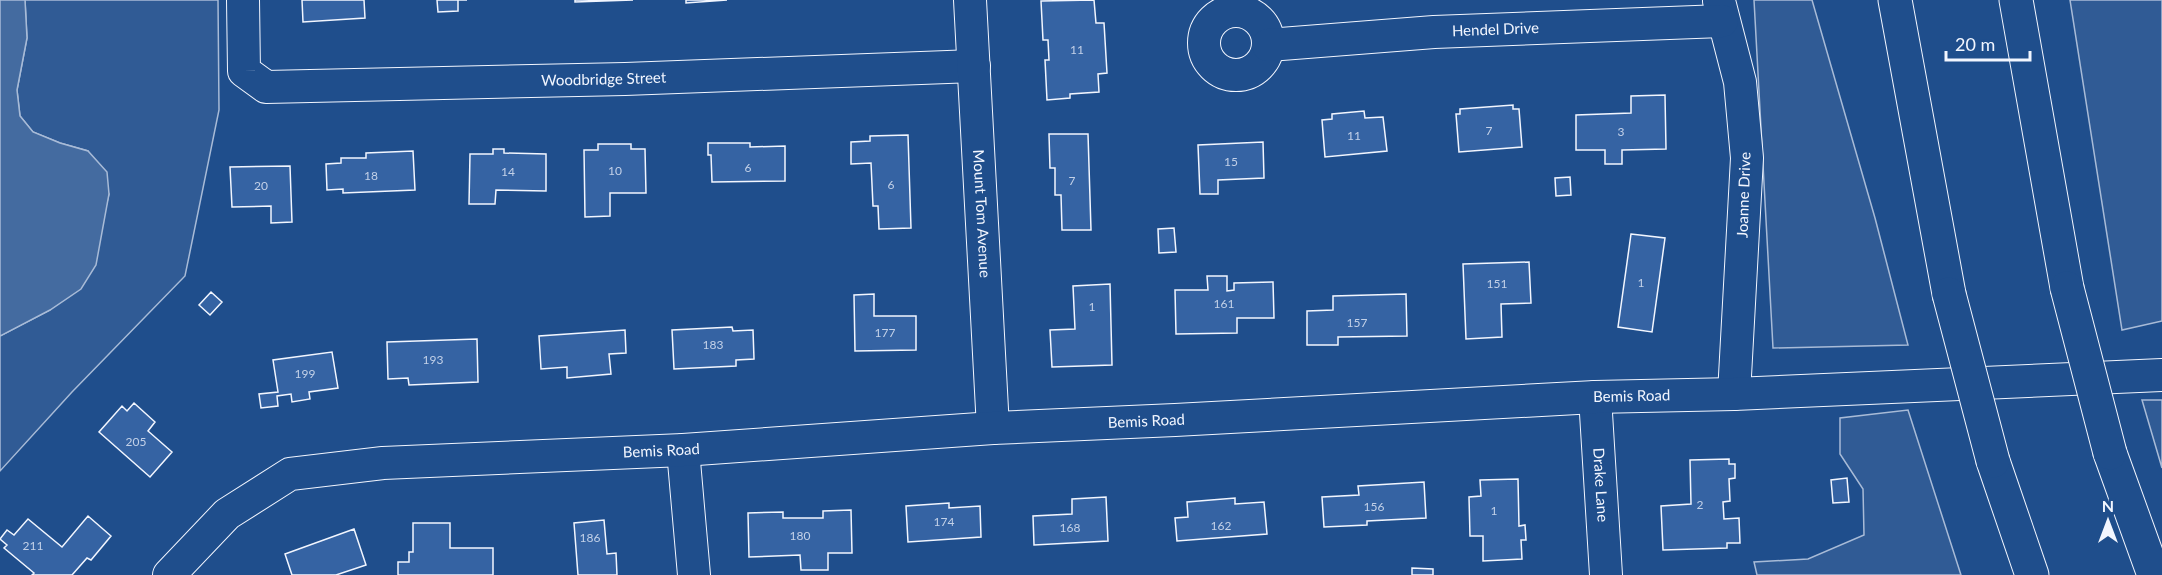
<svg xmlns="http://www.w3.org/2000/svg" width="2162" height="575" font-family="Lato,sans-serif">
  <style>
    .built { fill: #305b95; stroke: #a8bbd7; stroke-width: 1.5 }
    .water { fill: #446ba0; stroke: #a8bbd7; stroke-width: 1.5 }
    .building { fill: #3563a3; stroke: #f2f6ff; stroke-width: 1.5 }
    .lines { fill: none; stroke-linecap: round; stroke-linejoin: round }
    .minor-casing { stroke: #f2f6ff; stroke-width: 34 }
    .highway-casing { stroke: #f2f6ff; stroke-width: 35 }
    .minor { stroke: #1f4e8c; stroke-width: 32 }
    .highway { stroke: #1f4e8c; stroke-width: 33 }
    .highway-bridge-casing { stroke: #f2f6ff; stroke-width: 35; stroke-linecap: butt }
    .highway-bridge { stroke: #1f4e8c; stroke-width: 33 }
    .labels { text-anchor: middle; stroke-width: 4.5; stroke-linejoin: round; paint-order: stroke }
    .number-label { font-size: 12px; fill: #c3d1e8 }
    .street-label { font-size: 15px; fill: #f2f6ff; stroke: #1f4e8c }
  </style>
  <rect width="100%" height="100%" fill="#1f4e8c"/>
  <path class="built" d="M25 0H218L219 110 185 276 72 392 0 471V336L50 310 101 227 109 194 88 151 60 143 33 132 20 116 17 90 27 38Z
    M1754 0H1812L1875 218 1908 345 1773 348Z
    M2070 0H2162V321L2122 330Z
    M2142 400H2162V468Z
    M1908 410 1961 575H1757L1754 562 1808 559 1864 535 1863 489 1840 454V418Z"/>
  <path class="water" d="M0 0H25L27 38 17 90 20 116 33 132 60 143 88 151 107 172 109 194 96 265 81 289 50 310 0 336Z"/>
  <path class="building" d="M302 0H364L365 18 303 22Z
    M437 0H467H458V11L438 12Z
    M575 0H633L575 2Z
    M686 0H727L686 3Z
    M1094 0 1096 23H1104L1107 73 1098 74 1099 92 1070 94V98L1047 100 1045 60H1049L1048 40H1043L1041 1Z
    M1665 95 1666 149 1622 150V164H1605V150H1576V115L1631 113V96Z
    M1513 105V109H1519L1522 147 1459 152 1456 114H1460V109Z
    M1364 111 1365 118 1383 117 1387 151 1325 157 1322 120 1332 119V114Z
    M1049 134H1088L1091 230H1062L1061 195H1055V168H1050Z
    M908 135 911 228 879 229 878 206H873L871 163 851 164V142L870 141V136Z
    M1263 142 1264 178 1218 180V194H1200L1198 145Z
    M708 143H750V147L785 146V181L712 182 711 155H708Z
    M598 144H631V149H645L646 193H610V216L585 217 584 150H598Z
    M493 149H504V153L546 154V191L496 190 495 204H469L470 154H493Z
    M413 151 415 190 343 193V189L327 190 326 164 341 163V158H366V153Z
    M290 166 292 222 271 223V206L232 207 230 167Z
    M1570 177 1571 195 1556 196 1555 178Z
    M1174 228 1176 252 1159 253 1158 229Z
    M1631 234 1665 238 1652 332 1618 327Z
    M1529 262 1531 303 1501 304 1502 337 1466 339 1463 264Z
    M1207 276H1227V291L1234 290V283L1273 282 1274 318H1237V333L1176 334 1175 290H1208Z
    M1110 284 1112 365 1052 367 1050 330 1075 329 1073 286Z
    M211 292 222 302 210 315 199 305Z
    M874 294V316H916V350L855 351 854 295Z
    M1406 294 1407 336 1338 337V345H1307V311L1333 310V296Z
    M732 327 733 331 753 330 754 359 736 360V366L674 369 672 330Z
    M625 330 626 353 609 354 611 374 567 378V367L541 369 539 336Z
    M477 339 478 382 409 385 408 378 388 379 387 342Z
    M332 352 338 388 309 392 310 399 292 402 291 394 277 396 278 406 261 408 259 394 278 392 273 360Z
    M134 403 155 422 148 431 172 452 150 477 99 432 122 406 127 411Z
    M1729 459V464H1735V478L1729 479 1730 501 1723 502 1724 519 1739 518 1740 543H1727V548L1663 550 1661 506 1691 504 1690 460Z
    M1847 478 1849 502 1833 503 1831 480Z
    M1518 479 1519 526 1525 525 1526 540H1521L1522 559 1483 561V536H1470L1469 497 1481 496 1480 480Z
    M1424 482 1426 518 1367 521V525L1324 527 1322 497 1359 495 1358 486Z
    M1106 497 1108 541 1034 545 1033 516 1072 514V499Z
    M1235 498V504L1264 502 1267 534 1177 541 1175 518 1188 517 1187 502Z
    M949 503V508L980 506 981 537 908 542 906 506Z
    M851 510 852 553H828V570H801L800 555 749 557 748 513 783 512V518H823V511Z
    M88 516 111 536 91 560 87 558 72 575H32L34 573 4 548 7 545 0 539 7 530 14 535 28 519 62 547Z
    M604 520 607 554 616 553 617 575H578L574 523Z
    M413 523H450V548H493V575H398V562H409V552H413Z
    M354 529 366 565 336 575H292L285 554Z
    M1412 568 1433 569V575H1412Z"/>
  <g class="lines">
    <g class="minor-casing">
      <g id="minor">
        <path id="s1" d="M243 0 244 71 266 87 625 79 974 66"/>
        <path id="s2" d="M970 0 993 428"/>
        <path d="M1719 1 1740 82 1747 158 1734 394"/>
        <circle cx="1236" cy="43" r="32"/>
        <path id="s3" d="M1268 45 1434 32 1722 21"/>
        <path id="s4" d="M1595 397 1606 575"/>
        <path d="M683 450 694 575"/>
        <path id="s5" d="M169 575 227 514 290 474 383 463 683 450 993 428 1175 420 1595 397 1734 394 2162 375"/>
      </g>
    </g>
    <g class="highway-casing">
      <path id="highway" d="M1895 0 1949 294
        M2016 0 2067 288
        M2110 453 2154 575
        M1993 461 2032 575"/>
    </g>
    <use href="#minor" class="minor"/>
    <use href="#highway" class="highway"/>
    <g class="highway-bridge-casing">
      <path id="highway-bridge" d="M2067 288 2110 453
        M1949 294 1993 461"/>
    </g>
    <use href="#highway-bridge" class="highway-bridge"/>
  </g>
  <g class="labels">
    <g class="number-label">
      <text x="1077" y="54">11</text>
      <text x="1489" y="135">7</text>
      <text x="1621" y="136">3</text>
      <text x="1354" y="140">11</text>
      <text x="1231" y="166">15</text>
      <text x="748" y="172">6</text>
      <text x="615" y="175">10</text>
      <text x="508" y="176">14</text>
      <text x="371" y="180">18</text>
      <text x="1072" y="185">7</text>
      <text x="891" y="189">6</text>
      <text x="261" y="190">20</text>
      <text x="1641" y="287">1</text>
      <text x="1497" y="288">151</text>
      <text x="1224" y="308">161</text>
      <text x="1092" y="311">1</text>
      <text x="1357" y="327">157</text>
      <text x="885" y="337">177</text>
      <text x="713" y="349">183</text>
      <text x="433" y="364">193</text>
      <text x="305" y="378">199</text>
      <text x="136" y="446">205</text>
      <text x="1700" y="509">2</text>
      <text x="1374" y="511">156</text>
      <text x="1494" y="515">1</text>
      <text x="944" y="526">174</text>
      <text x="1221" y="530">162</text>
      <text x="1070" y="532">168</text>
      <text x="800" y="540">180</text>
      <text x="590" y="542">186</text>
      <text x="33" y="550">211</text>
    </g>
    <g class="street-label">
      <text dy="5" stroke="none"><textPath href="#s3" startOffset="228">Hendel Drive</textPath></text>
      <text dy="5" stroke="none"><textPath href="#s1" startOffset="436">Woodbridge Street</textPath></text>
      <text transform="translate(1744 195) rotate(-88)" y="5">Joanne Drive</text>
      <text dy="5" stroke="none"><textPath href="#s2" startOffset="214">Mount Tom Avenue</textPath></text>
      <text dy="5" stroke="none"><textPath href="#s5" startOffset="1503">Bemis Road</textPath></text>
      <text dy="5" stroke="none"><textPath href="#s5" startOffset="1017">Bemis Road</textPath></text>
      <text dy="5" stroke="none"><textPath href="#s5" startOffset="531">Bemis Road</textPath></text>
      <text dy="5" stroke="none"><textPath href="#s4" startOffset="88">Drake Lane</textPath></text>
    </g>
  </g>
  <g transform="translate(2108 521)" stroke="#1f4e8c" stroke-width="4.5" paint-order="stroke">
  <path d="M0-4.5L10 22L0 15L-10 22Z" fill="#f2f6ff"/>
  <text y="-9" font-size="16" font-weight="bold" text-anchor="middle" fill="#f2f6ff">N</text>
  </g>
  <path d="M1946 51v9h84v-9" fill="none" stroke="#f2f6ff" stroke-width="3"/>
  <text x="1955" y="51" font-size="18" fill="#f2f6ff" stroke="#1f4e8c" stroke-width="4.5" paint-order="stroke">20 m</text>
</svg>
